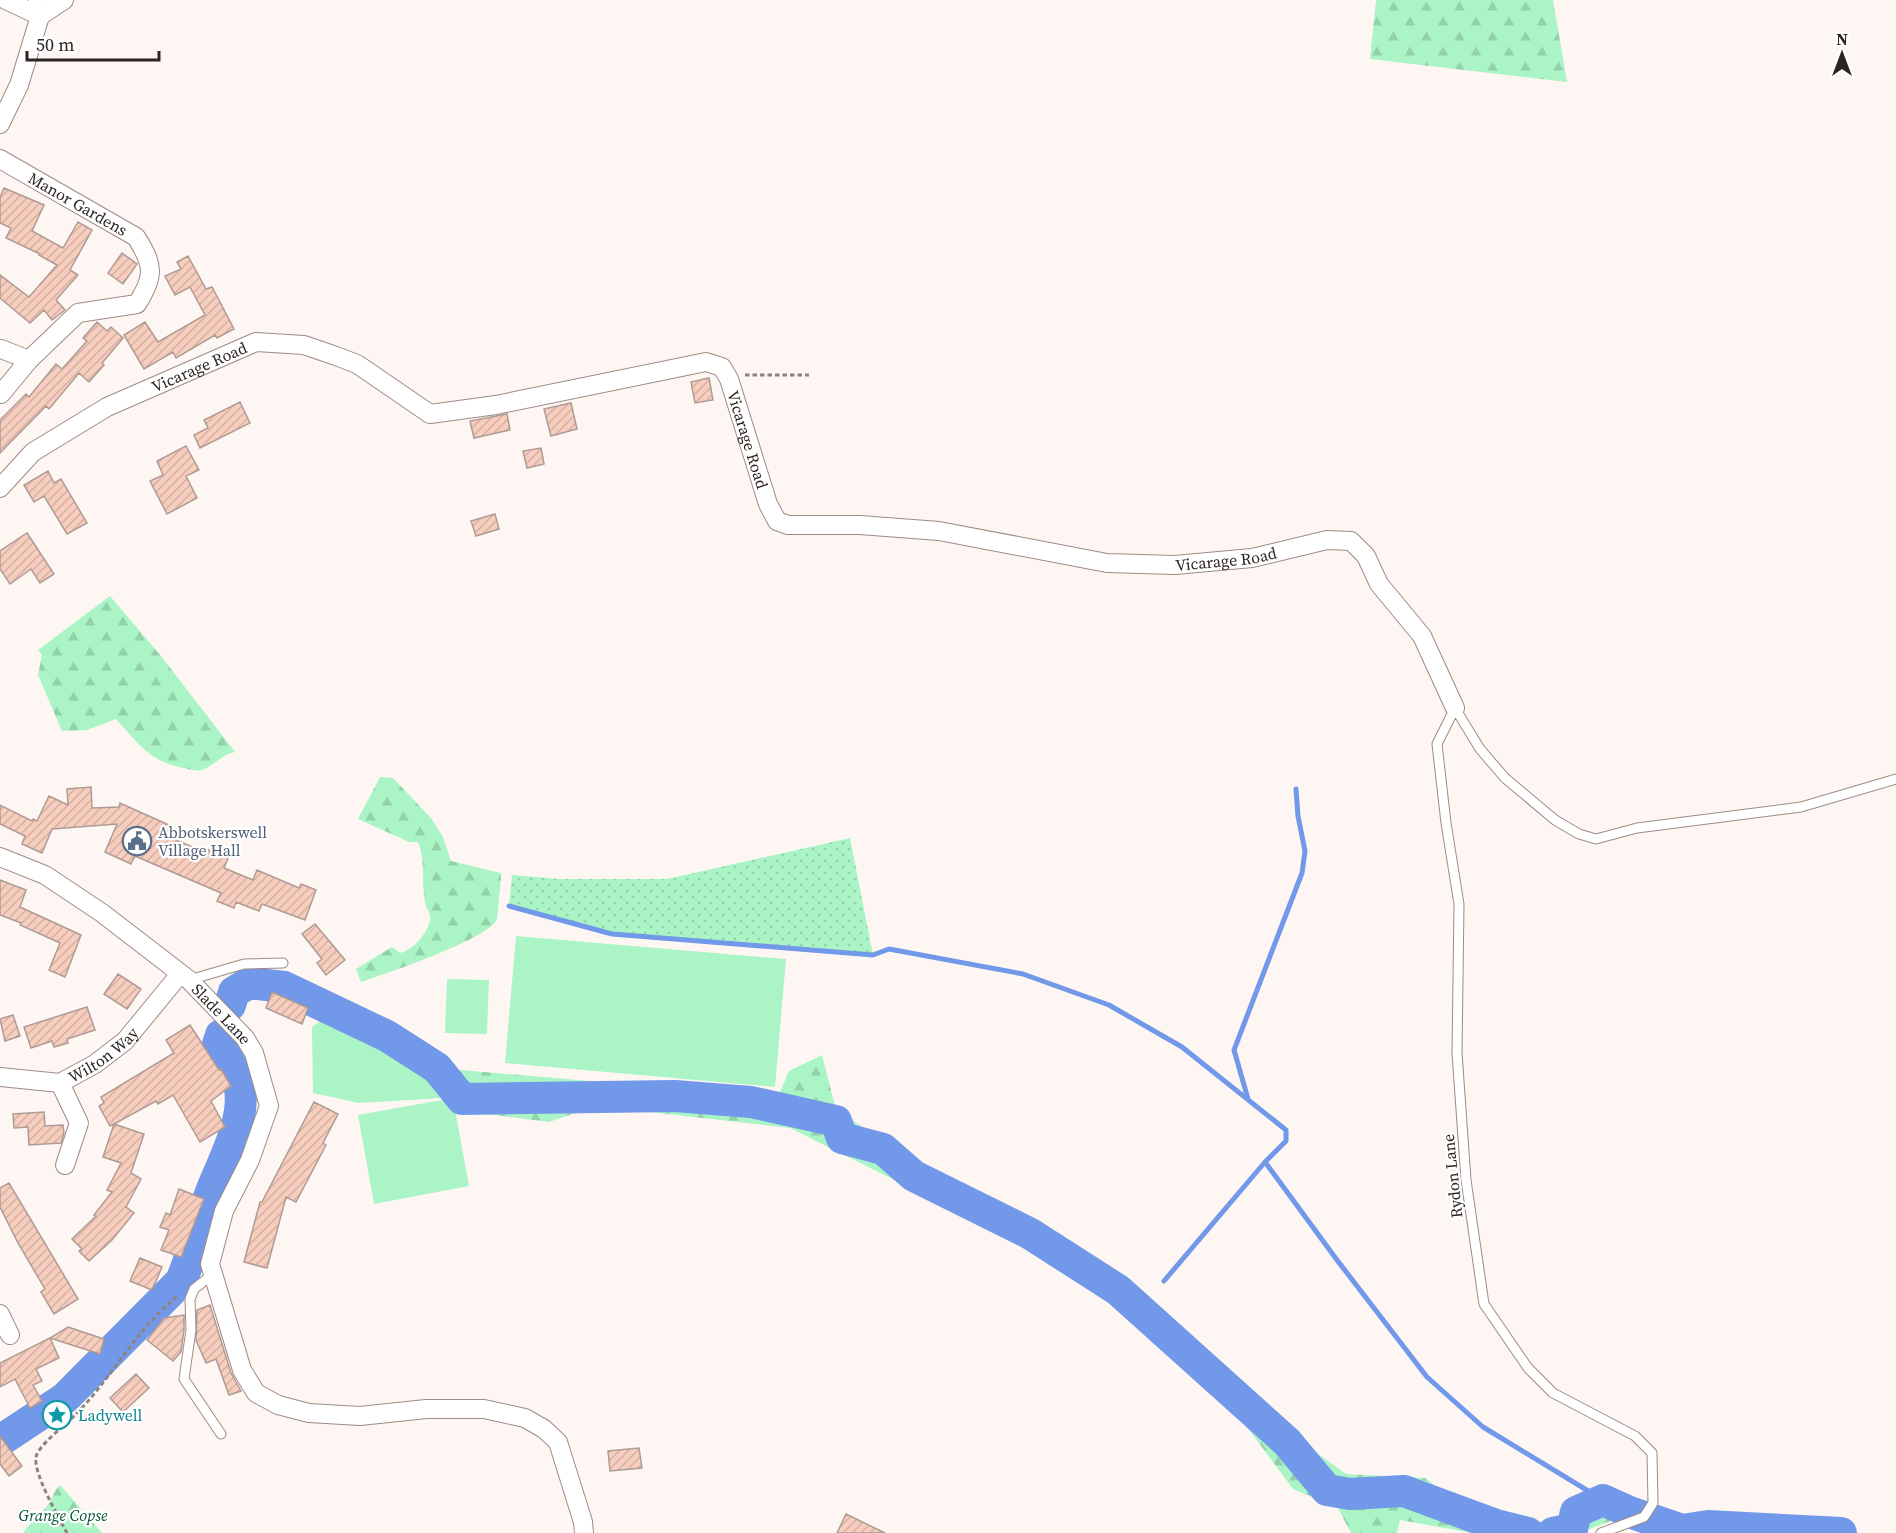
<svg xmlns="http://www.w3.org/2000/svg" width="1896" height="1533" font-family="'Source Serif 4',serif">
  <style>
    .grass { fill: url(#grass-dots) }
    .forest { fill: url(#forest-firs) }
    .park { fill: #aaf4c6 }
    .lines { fill: none; stroke-linecap: round; stroke-linejoin: round }
    .stream { stroke: #7298e9; stroke-width: 5 }
    .river { stroke: #7298e9; stroke-width: 32 }
    .building { fill: url(#building-hatch); stroke: #af9b94; stroke-width: 1.5 }
    .service-casing { stroke: #9e8b85; stroke-width: 11 }
    .minor-casing { stroke: #9e8b85; stroke-width: 20 }
    .path { stroke: #8a8380; stroke-width: 3; stroke-dasharray: 4.5 3; stroke-linecap: butt }
    .service { stroke: #fff; stroke-width: 9 }
    .minor { stroke: #fff; stroke-width: 18 }
    .labels { text-anchor: middle; stroke-width: 4.5; stroke-linejoin: round; paint-order: stroke }
    .street-label { font-size: 16px; fill: #2b2421; stroke: #fff }
    .service-label { font-size: 16px; fill: #4e5e75; stroke: #fff; text-anchor: start }
    .culture-label { font-size: 16px; fill: #0d838f; stroke: #fff; text-anchor: start }
    .park-label { font-size: 16px; font-style: italic; fill: #045632; stroke: #fff }
  </style>
  <defs>
    <pattern id="grass-dots" width="8" height="8" patternUnits="userSpaceOnUse" patternTransform="scale(1.5)"><rect width="8" height="8" fill="#aaf4c6"/><path d="M2 2h.1M6 6h.1" fill="none" stroke="#92d1aa" stroke-width="1.8" stroke-linecap="round"/></pattern>
    <pattern id="forest-firs" width="22" height="20" patternUnits="userSpaceOnUse" patternTransform="scale(1.5)"><rect width="22" height="20" fill="#aaf4c6"/><path d="M5 1l3.5 6h-7zM16 11l3.5 6h-7z" fill="#92d1aa"/></pattern>
    <pattern id="building-hatch" width="6" height="6" patternUnits="userSpaceOnUse" patternTransform="scale(1.5)"><rect width="6" height="6" fill="#f7cebe"/><path d="M-1 1l2-2M0 6l6-6M5 7l2-2" fill="none" stroke="#d4b1a3"/></pattern>
  </defs>
  <rect width="100%" height="100%" fill="#fef6f3"/>
  <path class="grass" d="M850 838 873 955 612 934 509 906 512 875 559 879H667Z"/>
  <path class="forest" d="M1376 0H1553L1567 82 1370 59Z
    M110 596 161 656 235 752C222 754 214 766 202 770 196 772 190 769 183 768 148 760 139 744 116 719L87 730 62 731 38 675 42 655 38 650Z
    M380 777 393 778 431 818 443 837 451 861 501 873V878L497 919C491 938 385 974 361 982L356 969 392 947 400 953C413 950 428 933 430 920 431 911 426 910 425 902 421 882 426 861 418 842H409L358 819Z
    M822 1055 836 1110 978 1200 1085 1253 1149 1299 1202 1353 1289 1433 1346 1474 1425 1478 1457 1503 1572 1529 1576 1512 1603 1500 1632 1513 1579 1533H1472L1400 1520 1397 1533H1351L1338 1508 1293 1489 1230 1404 1095 1280 790 1128 596 1106 549 1122 455 1110 442 1098 437 1068 778 1097 789 1071Z
    M60 1485 102 1533H23C29 1523 40 1516 47 1506 53 1498 53 1492 60 1485Z"/>
  <path class="park" d="M516 936 786 959 775 1087 505 1063Z
    M447 979 489 980 487 1034 445 1033Z
    M337 1014 387 1036 437 1068 442 1098 359 1103 313 1093 312 1027 327 1017Z
    M453 1098 469 1186 374 1204 358 1115Z"/>
  <g class="lines">
    <path class="stream" d="M509 906 612 934 873 955 889 949 1023 974 1109 1005 1182 1047 1286 1130V1141L1265 1162 1337 1260 1427 1377 1483 1427 1603 1500
      M1248 1099 1234 1050 1302 873 1305 851 1298 816 1296 789
      M1164 1281 1265 1162"/>
    <path class="river" d="M230 1005 234 992 249 983 284 987 387 1036 437 1068 462 1099 675 1096 751 1102 836 1121 842 1138 883 1149 914 1176 1029 1233 1118 1290 1287 1442 1327 1490 1350 1494 1404 1491 1496 1525 1528 1533
      M0 1441 65 1398 181 1281C192 1256 198 1229 207 1203 218 1169 246 1125 240 1089 237 1073 227 1057 218 1044L221 1035
      M1553 1533 1572 1529 1576 1512 1603 1500 1632 1513 1682 1530 1708 1526 1841 1533"/>
  </g>
  <path class="building" d="M4 188 44 205 32 231 63 248 78 222 92 230 70 270 78 275 56 300 65 310 52 320 44 310 30 323 0 298V275L29 297 57 265 39 255 40 254 6 238 11 228 0 223V197Z
    M122 253 137 264 123 284 108 273Z
    M188 256 206 289 212 287 234 329 217 338 215 335 176 358 173 352 144 369 124 335 145 322 158 342 205 315 190 287 175 295 165 276 181 269 177 262Z
    M97 322 107 331 111 327 123 338 102 363 104 365 89 382 79 373 49 409 46 406 0 453V420L26 394 29 397 56 364 62 369 87 341 83 338Z
    M709 378 713 400 695 403 691 382Z
    M240 402 250 423 200 448 194 435 208 428 204 420Z
    M571 403 577 429 551 436 544 409Z
    M507 414 510 430 474 438 470 421Z
    M186 446 199 470 186 476 197 498 167 514 150 481 163 475 157 461Z
    M541 448 544 464 527 468 523 451Z
    M48 471 54 483 61 479 87 523 67 534 44 496 34 502 24 485Z
    M495 514 499 529 476 536 471 521Z
    M27 533 54 574 40 583 31 569 10 584 0 569V551Z
    M91 787 92 808 119 807 120 803 171 826 167 836 199 850 201 847 228 858 224 868 253 880 257 870 299 888 301 884 316 890 305 920 262 904 259 911 236 902 234 908 217 901 221 893 135 856 131 864 105 852 117 824 52 829 42 853 22 844 25 836 0 824V805L32 821 33 819 37 821 49 796 68 805 67 789Z
    M0 880 26 890 20 907 81 935 65 977 49 970 60 943 20 925 21 923 0 915Z
    M315 924 345 960 326 975 317 963 322 959 302 934Z
    M118 974 141 989 127 1009 104 994Z
    M272 992 308 1008 302 1024 266 1008Z
    M87 1007 95 1030 67 1039 68 1043 54 1047 52 1041 31 1048 24 1027Z
    M13 1015 20 1036 5 1041 0 1019Z
    M190 1025 219 1070 221 1069 231 1086 211 1101 225 1127 200 1142 173 1095 158 1104 156 1101 114 1124 144 1134 131 1173 141 1179 126 1207 134 1213 112 1240 89 1261 79 1251 82 1249 72 1239 96 1216 94 1215 112 1192 107 1190 121 1163 103 1157 114 1124 110 1126 99 1106 104 1103 101 1097 174 1053 166 1040Z
    M314 1102 338 1114 323 1143 326 1145 296 1202 286 1197 267 1268 244 1262 260 1202H262Z
    M44 1112 45 1126 63 1125 64 1133 61 1143 29 1145 28 1127 14 1128 13 1114Z
    M9 1183 78 1299 54 1314 41 1292 45 1289 18 1243 0 1207V1188Z
    M179 1189 204 1199 181 1257 161 1250 169 1230 160 1227 166 1213 170 1215Z
    M140 1258 162 1267 152 1290 130 1281Z
    M210 1305 231 1373 241 1391 229 1395 216 1359 206 1363 196 1340 197 1310Z
    M184 1315V1330L181 1352 173 1361 147 1340 164 1318Z
    M68 1327 104 1339 100 1354 50 1338Z
    M50 1338 59 1358 36 1369 42 1381 33 1385 42 1401 30 1408 15 1379 0 1387V1363Z
    M136 1374 149 1388 123 1412 110 1398Z
    M0 1436 22 1466 9 1476 0 1464Z
    M639 1448 642 1468 610 1471 608 1451Z
    M846 1514 885 1533H837Z"/>
  <g class="lines">
    <g class="service-casing">
      <path id="service" d="M1455 708 1437 744 1446 823 1459 904 1457 1053 1466 1180 1484 1304 1528 1368 1553 1393 1635 1436 1652 1453 1653 1503 1644 1517 1601 1533
        M1455 708 1480 749 1505 778 1555 820 1579 834 1596 839 1637 828 1801 807 1896 779
        M189 980 244 964 283 963
        M213 1274 194 1289 190 1299 191 1330 184 1379 221 1434"/>
    </g>
    <g class="minor-casing">
      <g id="minor">
        <path d="M6 0 40 16"/>
        <path d="M40 16 64 0"/>
        <path d="M0 124 19 85 40 16 38 0"/>
        <path id="s1" d="M0 159 136 237C154 265 155 276 137 304L78 313 29 360 1 394"/>
        <path d="M1 349 29 360"/>
        <path id="s2" d="M0 488 33 452 107 407 256 342 304 345 336 356 357 364 430 414 496 405 706 362 722 367 729 379 768 504 777 521 788 525H860L939 531 1107 563 1175 565 1252 558 1327 540 1351 541 1366 556 1379 584 1422 636 1455 708"/>
        <path id="s3" d="M0 857 45 875 102 913 189 980 245 1038 254 1053 269 1106 250 1160 224 1211 210 1264 242 1370 256 1393 278 1405 309 1413 360 1416 426 1409H484L525 1418 544 1429 558 1442 583 1522 584 1533"/>
        <path id="s4" d="M0 1077 60 1083 95 1064 125 1041 180 974"/>
        <path d="M60 1083 79 1123 65 1165"/>
        <path d="M0 1314 10 1335"/>
      </g>
    </g>
    <path class="path" d="M745 375H809
      M67 1533C59 1518 33 1473 36 1457 38 1446 64 1426 73 1417 104 1387 125 1349 154 1318 161 1310 170 1303 177 1296"/>
    <use href="#service" class="service"/>
    <use href="#minor" class="minor"/>
  </g>
  <defs>
    <g id="civic-ring" transform="scale(1.5)"><circle r="9.5" fill="#fff" stroke="#5c6f8a" stroke-width="1.5"/><path d="M-.6-6.5H3V-4.5H.6V-3L4-1V1h2V6H-6V1h2V-1L-.6-3ZM-1.2 2.5V6h2.4V2.5Z" fill="#5c6f8a"/></g>
    <g id="sight-ring" transform="scale(1.5)"><circle r="9.5" fill="#fff" stroke="#0f9aa8" stroke-width="1.5"/><path d="M0-6L1.8-2.2L6-1.7L2.9 1.2L3.7 5.4L0 3.3L-3.7 5.4L-2.9 1.2L-6-1.7L-1.8-2.2Z" fill="#0f9aa8"/></g>
  </defs>
  <g fill-rule="evenodd">
    <use href="#civic-ring" x="137" y="841"/>
    <use href="#sight-ring" x="57" y="1415"/>
  </g>
  <g class="labels">
    <g class="street-label">
      <text dy="6" stroke="none"><textPath href="#s1" startOffset="90">Manor Gardens</textPath></text>
      <text dy="6" stroke="none"><textPath href="#s2" startOffset="236">Vicarage Road</textPath></text>
      <text dy="6" stroke="none"><textPath href="#s2" startOffset="866">Vicarage Road</textPath></text>
      <text dy="6" stroke="none"><textPath href="#s2" startOffset="1406">Vicarage Road</textPath></text>
      <text dy="6" stroke="none"><textPath href="#s3" startOffset="274">Slade Lane</textPath></text>
      <text dy="6" stroke="none"><textPath href="#s4" startOffset="112">Wilton Way</textPath></text>
      <text transform="translate(1452 1176) rotate(-96)" y="6">Rydon Lane</text>
    </g>
    <g class="service-label">
      <text x="158" y="838">Abbotskerswell<tspan x="158" dy="18">Village Hall</tspan></text>
    </g>
    <g class="culture-label">
      <text x="78" y="1421">Ladywell</text>
    </g>
    <g class="park-label">
      <text x="63" y="1521">Grange Copse</text>
    </g>
  </g>
  <g transform="translate(1842 54)" stroke="#ffffff" stroke-width="4.5" paint-order="stroke">
  <path d="M0-4.5L10 22L0 15L-10 22Z" fill="#2b2421"/>
  <text y="-9" font-size="16" font-weight="bold" text-anchor="middle" fill="#2b2421">N</text>
  </g>
  <path d="M27 51v9h132v-9" fill="none" stroke="#2b2421" stroke-width="3"/>
  <text x="36" y="51" font-size="18" fill="#2b2421" stroke="#ffffff" stroke-width="4.5" paint-order="stroke">50 m</text>
</svg>
